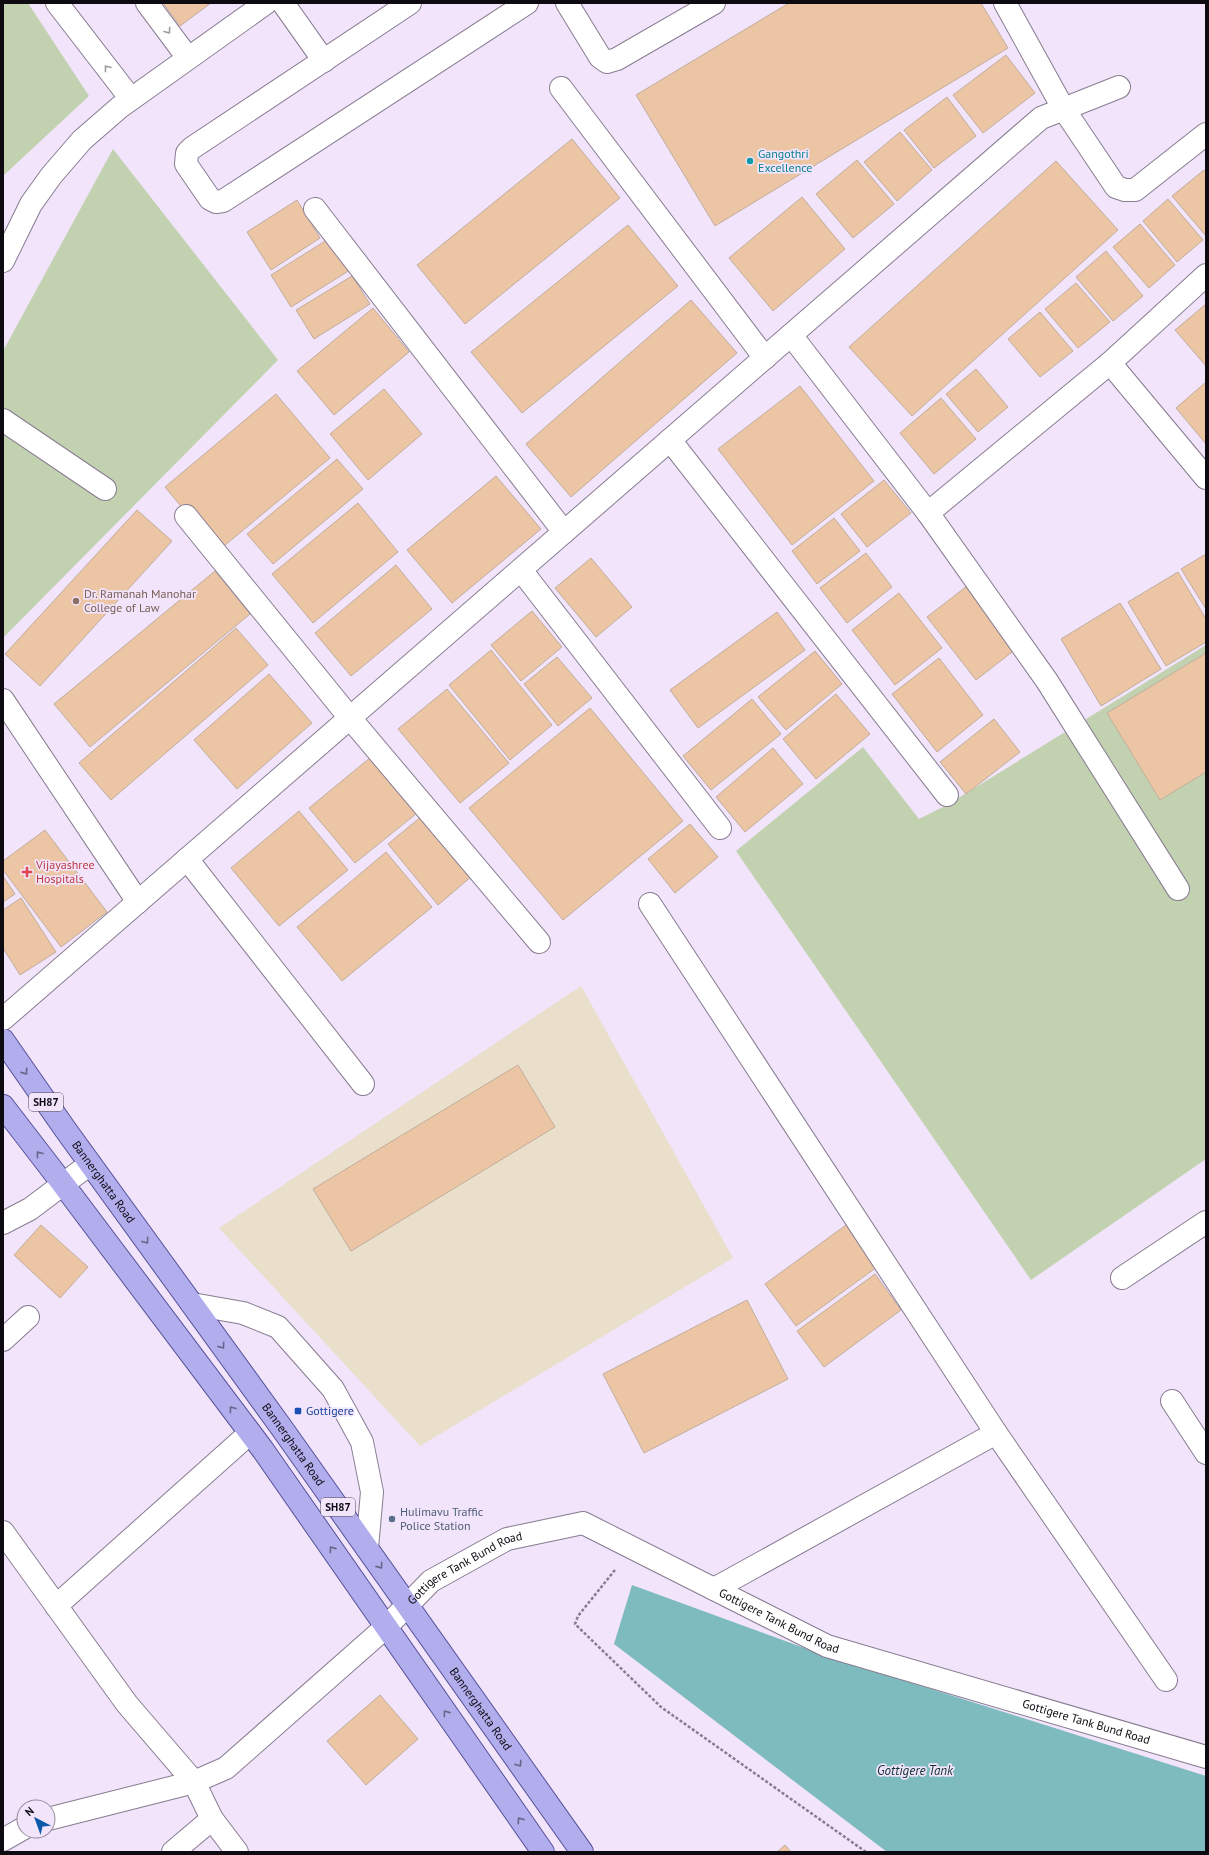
<svg xmlns="http://www.w3.org/2000/svg" width="1209" height="1855" font-family="'PT Sans',sans-serif">
  <style>
    .education { fill: #e9dfca }
    .green { fill: #c2d2b1 }
    .water { fill: #7ebbbe }
    .building { fill: #ecc5a5; stroke: #c1ad9c }
    .lines { fill: none; stroke-linecap: round; stroke-linejoin: round }
    .minor-casing { stroke: #877c90; stroke-width: 24 }
    .major-casing { stroke: #575298; stroke-width: 24 }
    .path { stroke: #867d8d; stroke-width: 2.5; stroke-dasharray: 3 2; stroke-linecap: butt }
    .minor { stroke: #fff; stroke-width: 22 }
    .major { stroke: #b2aeed; stroke-width: 22 }
    .oneway { stroke: #9f9da0 }
    .oneway2 { stroke: #68648a }
    .culture-dot { fill: #0f9aa8; stroke: #f1e4fb; stroke-width: 1.5 }
    .education-dot { fill: #8d6e63; stroke: #f1e4fb; stroke-width: 1.5 }
    .health-dot { fill: #e0444e; stroke: #f1e4fb; stroke-width: 1.5 }
    .transit-dot { fill: #1a4fb4; stroke: #f1e4fb; stroke-width: 1.5 }
    .service-dot { fill: #5c6f8a; stroke: #f1e4fb; stroke-width: 1.5 }
    .labels { text-anchor: middle; stroke-width: 3.5; stroke-linejoin: round; paint-order: stroke }
    .shield { fill: #f1e4fb; stroke: #524b57; stroke-width: 1 }
    .shield-label { font-size: 11px; font-weight: bold; fill: #0e0a11 }
    .culture-label { font-size: 12px; fill: #0d838f; stroke: #f1e4fb; text-anchor: start }
    .education-label { font-size: 12px; fill: #785e54; stroke: #f1e4fb; text-anchor: start }
    .health-label { font-size: 12px; fill: #be3a42; stroke: #f1e4fb; text-anchor: start }
    .street-label { font-size: 12px; fill: #0e0a11; stroke: #f1e4fb }
    .transit-label { font-size: 12px; fill: #164399; stroke: #f1e4fb; text-anchor: start }
    .service-label { font-size: 12px; fill: #4e5e75; stroke: #f1e4fb; text-anchor: start }
    .water-label { font-size: 13px; font-style: italic; fill: #0f2f30; stroke: #f1e4fb }
  </style>
  <rect width="100%" height="100%" fill="#f1e4fb"/>
  <path class="education" d="M581 986 733 1258 420 1446 219 1228Z"/>
  <path class="green" d="M3 3H28L89 96 3 176Z
    M113 149 278 360 3 638V351Z
    M1206 645V1159L1031 1280 736 851 863 747 919 819 947 805Z"/>
  <path class="water" d="M632 1585 821 1654 1206 1776V1852H887L614 1644Z"/>
  <path class="building" d="M163 3H211L180 26Z
    M789 3H981L1008 48 715 226 636 95Z
    M1006 55 1035 93 983 133 953 95Z
    M947 97 976 136 934 168 904 130Z
    M900 132 932 170 897 201 864 162Z
    M572 139 620 198 465 324 417 265Z
    M857 160 894 204 853 238 816 194Z
    M1056 161 1118 230 912 416 849 347Z
    M1204 170 1206 172V236L1172 196Z
    M802 197 845 249 773 311 729 258Z
    M1168 199 1203 240 1177 262 1143 221Z
    M297 200 320 238 271 270 247 232Z
    M1140 224 1175 265 1149 288 1113 247Z
    M628 225 678 286 522 413 471 352Z
    M330 238 350 270 291 307 271 275Z
    M1106 251 1143 296 1113 321 1076 277Z
    M352 276 370 304 314 339 296 310Z
    M1076 283 1110 322 1078 348 1045 309Z
    M691 300 737 353 571 497 526 444Z
    M1206 304V366L1175 330Z
    M373 308 409 352 334 415 297 371Z
    M1040 312 1073 351 1040 377 1008 339Z
    M976 369 1008 407 978 432 946 394Z
    M1206 382V444L1176 408Z
    M800 386 874 481 792 545 718 449Z
    M384 389 422 434 368 480 330 434Z
    M276 394 330 458 218 551 165 487Z
    M941 398 976 439 934 474 900 433Z
    M337 459 363 489 273 564 247 534Z
    M496 476 541 529 452 603 407 550Z
    M884 480 911 513 867 547 841 514Z
    M358 503 398 552 313 623 272 574Z
    M137 510 172 541 40 686 5 654Z
    M834 518 860 551 817 584 792 551Z
    M866 553 892 587 847 623 820 588Z
    M1206 554V609L1181 569Z
    M591 558 632 607 596 637 555 588Z
    M396 565 432 609 351 676 315 633Z
    M215 571 250 614 90 747 54 704Z
    M1178 572 1206 619V642L1166 666 1128 602Z
    M967 586 1016 649 976 680 927 617Z
    M899 593 942 648 895 685 852 630Z
    M1120 603 1161 669 1101 706 1061 639Z
    M532 611 562 647 521 681 491 645Z
    M777 612 805 650 698 728 670 690Z
    M236 628 268 665 111 800 79 763Z
    M491 650 552 725 510 760 449 685Z
    M815 651 842 684 786 730 758 697Z
    M1206 653V772L1160 800 1107 713Z
    M557 657 592 698 558 726 524 684Z
    M939 658 983 715 937 752 892 694Z
    M269 674 312 723 237 789 194 740Z
    M447 689 509 763 460 803 398 729Z
    M836 694 870 734 816 779 783 739Z
    M752 699 781 734 711 790 683 756Z
    M590 708 683 821 563 920 469 808Z
    M994 719 1020 752 966 794 940 762Z
    M773 748 803 784 745 832 716 797Z
    M371 757 417 813 355 863 309 808Z
    M299 811 348 870 279 926 231 868Z
    M422 816 472 876 438 905 388 844Z
    M690 824 718 857 675 893 648 859Z
    M45 830 107 912 61 947 3 870V861Z
    M386 852 432 907 342 981 297 927Z
    M3 876 15 894 3 902Z
    M21 898 56 952 20 975 3 948V910Z
    M518 1065 555 1127 351 1251 313 1189Z
    M41 1225 88 1267 60 1298 14 1255Z
    M846 1225 877 1267 796 1326 765 1284Z
    M875 1274 901 1310 824 1367 797 1331Z
    M747 1300 788 1379 644 1453 603 1374Z
    M380 1695 418 1739 366 1785 327 1741Z
    M785 1845 791 1852H777Z"/>
  <g class="lines">
    <g class="minor-casing">
      <g id="minor">
        <path d="M57 3 131 99"/>
        <path d="M147 3 188 58"/>
        <path d="M283 3 324 61"/>
        <path d="M410 3 192 148 187 153 186 164 210 199 216 202 223 201 527 3"/>
        <path d="M567 3 600 57 607 62 617 59 714 3"/>
        <path d="M1005 3 1063 108 1116 187 1125 190H1135L1206 134"/>
        <path d="M561 88 765 358"/>
        <path d="M315 209 564 532"/>
        <path d="M3 261 31 204 51 176 82 140 120 107 266 3"/>
        <path d="M791 335 928 513 1047 681 1178 889"/>
        <path d="M1110 363 1206 478"/>
        <path d="M3 420 105 489"/>
        <path d="M670 440 947 795"/>
        <path d="M928 513 1110 363 1206 275"/>
        <path d="M186 516 350 718 539 942"/>
        <path d="M521 570 720 828"/>
        <path d="M3 700 138 902"/>
        <path d="M187 859 363 1084"/>
        <path d="M650 904 996 1433 1166 1680"/>
        <path d="M3 1019 1041 118 1119 87"/>
        <path d="M3 1223 30 1209 90 1164"/>
        <path d="M1122 1278 1206 1222"/>
        <path d="M192 1304 243 1313 278 1327 333 1389 362 1442 372 1492 367 1548"/>
        <path d="M3 1340 28 1317"/>
        <path d="M1172 1401 1206 1453"/>
        <path d="M3 1532 127 1704 194 1782 212 1819 237 1852"/>
        <path d="M714 1589 996 1433"/>
        <path d="M56 1606 250 1433"/>
        <path id="s1" d="M48 1819 194 1782 226 1768 386 1627 431 1581 507 1539 583 1523 827 1646 1206 1757"/>
        <path d="M3 1840 24 1828"/>
        <path d="M173 1852 212 1819"/>
      </g>
    </g>
    <g class="major-casing">
      <g id="major">
        <path id="s2" d="M3 1040 65 1129 281 1427 582 1852"/>
        <path d="M3 1106 63 1184 263 1450 543 1852"/>
      </g>
    </g>
    <path class="path" d="M615 1570 578 1616 575 1624 661 1707 866 1852"/>
    <use href="#minor" class="minor"/>
    <use href="#major" class="major"/>
  </g>
  <defs><path id="oneway-chevron" d="M-2-3.5L2.5 0L-2 3.5" fill="none" stroke-width="1.6" stroke-linecap="round" stroke-linejoin="round"/></defs>
  <g class="oneway">
    <use href="#oneway-chevron" transform="translate(168 31) rotate(54)"/>
    <use href="#oneway-chevron" transform="translate(107 68) rotate(-128)"/>
  </g>
  <g class="oneway2">
    <use href="#oneway-chevron" transform="translate(25 1072) rotate(55)"/>
    <use href="#oneway-chevron" transform="translate(39 1154) rotate(-128)"/>
    <use href="#oneway-chevron" transform="translate(146 1241) rotate(54)"/>
    <use href="#oneway-chevron" transform="translate(222 1346) rotate(54)"/>
    <use href="#oneway-chevron" transform="translate(232 1409) rotate(-127)"/>
    <use href="#oneway-chevron" transform="translate(332 1549) rotate(-125)"/>
    <use href="#oneway-chevron" transform="translate(380 1566) rotate(55)"/>
    <use href="#oneway-chevron" transform="translate(446 1713) rotate(-125)"/>
    <use href="#oneway-chevron" transform="translate(519 1764) rotate(55)"/>
    <use href="#oneway-chevron" transform="translate(520 1820) rotate(-125)"/>
  </g>
  <circle class="culture-dot" cx="750" cy="161" r="4"/>
  <circle class="education-dot" cx="76" cy="601" r="4"/>
  <path class="health-dot" d="M25 866h4v4h4v4h-4v4h-4v-4h-4v-4h4z"/>
  <rect class="transit-dot" x="294" y="1407" width="8" height="8" rx="2"/>
  <circle class="service-dot" cx="392" cy="1519" r="4"/>
  <g class="labels">
    <g class="shield">
      <rect x="29" y="1093" width="34" height="18" rx="3"/>
      <rect x="321" y="1498" width="34" height="18" rx="3"/>
    </g>
    <g class="shield-label">
      <text x="46" y="1106">SH87</text>
      <text x="338" y="1511">SH87</text>
    </g>
    <g class="culture-label">
      <text x="758" y="158">Gangothri<tspan x="758" dy="14">Excellence</tspan></text>
    </g>
    <g class="education-label">
      <text x="84" y="598">Dr. Ramanah Manohar<tspan x="84" dy="14">College of Law</tspan></text>
    </g>
    <g class="health-label">
      <text x="36" y="869">Vijayashree<tspan x="36" dy="14">Hospitals</tspan></text>
    </g>
    <g class="street-label">
      <text dy="4" stroke="none"><textPath href="#s2" startOffset="174">Bannerghatta Road</textPath></text>
      <text dy="4" stroke="none"><textPath href="#s2" startOffset="498">Bannerghatta Road</textPath></text>
      <text dy="4" stroke="none"><textPath href="#s1" startOffset="499">Gottigere Tank Bund Road</textPath></text>
      <text dy="4" stroke="none"><textPath href="#s1" startOffset="847">Gottigere Tank Bund Road</textPath></text>
      <text dy="4" stroke="none"><textPath href="#s2" startOffset="822">Bannerghatta Road</textPath></text>
      <text dy="4" stroke="none"><textPath href="#s1" startOffset="1171">Gottigere Tank Bund Road</textPath></text>
    </g>
    <g class="transit-label">
      <text x="306" y="1415">Gottigere</text>
    </g>
    <g class="service-label">
      <text x="400" y="1516">Hulimavu Traffic<tspan x="400" dy="14">Police Station</tspan></text>
    </g>
    <g class="water-label">
      <text x="915" y="1775">Gottigere Tank</text>
    </g>
  </g>
  <rect width="1209" height="1855" fill="none" stroke="#0e0a11" stroke-width="8"/>
  <g transform="translate(36 1819) rotate(319)"><circle r="19" fill="#f1e4fb" stroke="#968d9d"/>
  <path d="M0-3L7 15L0 10L-7 15Z" fill="#0c5aa8"/>
  <text y="-6" font-size="11" font-weight="bold" text-anchor="middle" fill="#0e0a11">N</text>
  </g>
</svg>
